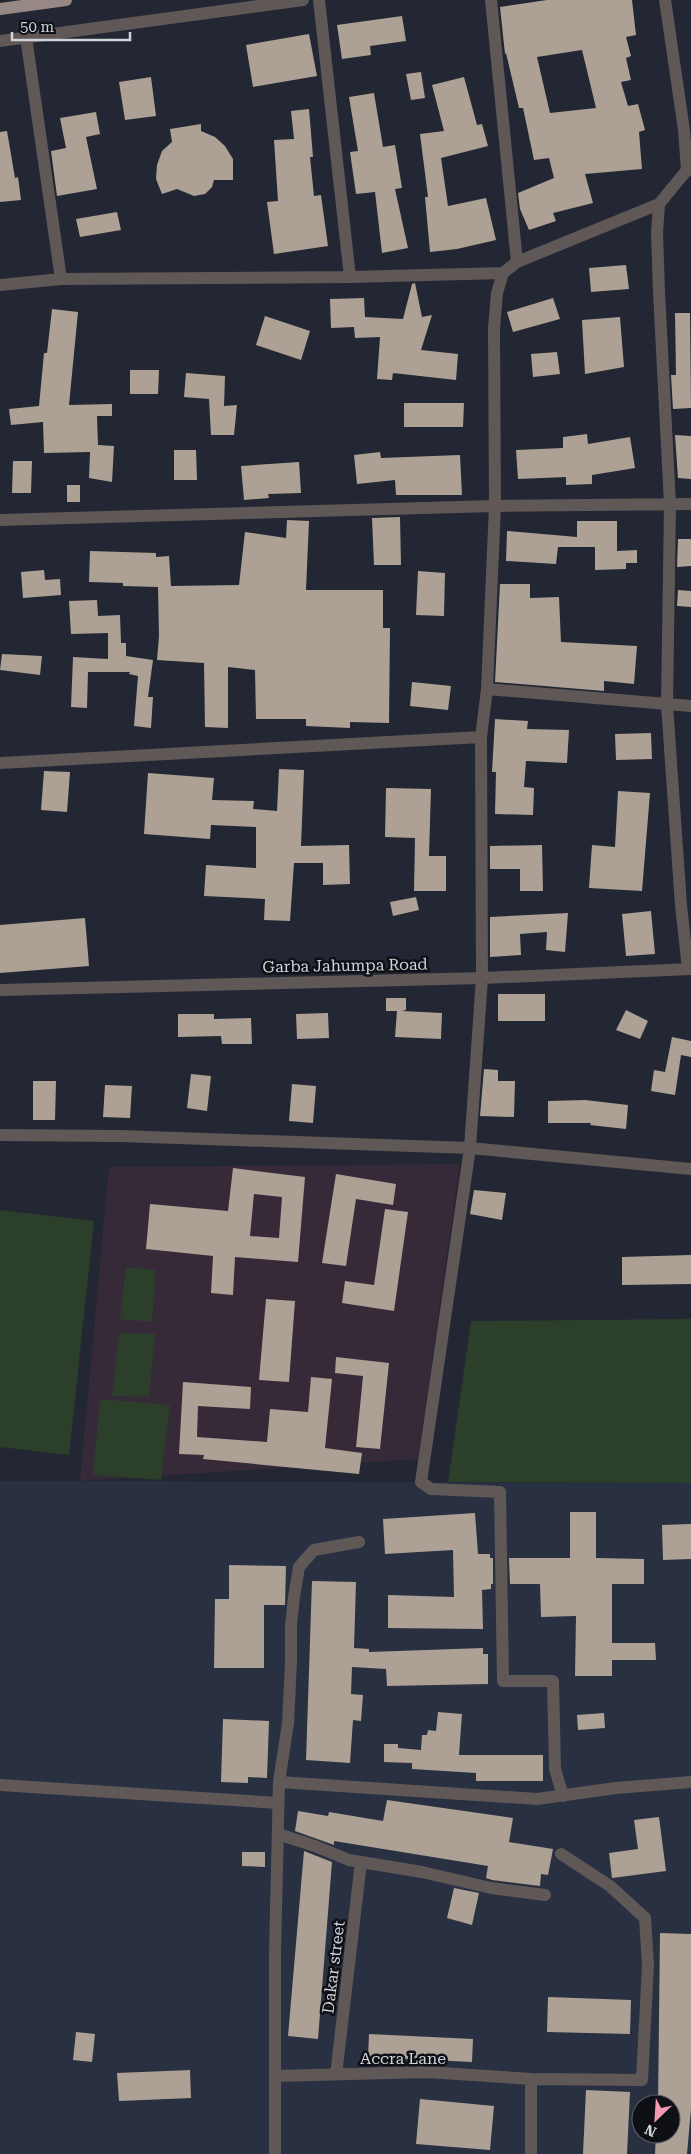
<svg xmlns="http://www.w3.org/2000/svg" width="691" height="2154" font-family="'Roboto Serif',serif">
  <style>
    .built { fill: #293041; fill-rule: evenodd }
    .education { fill: #362a39 }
    .green { fill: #2c3f2b }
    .building { fill: #ada195; fill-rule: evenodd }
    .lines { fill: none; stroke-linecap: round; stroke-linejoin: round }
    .minor { stroke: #5f5857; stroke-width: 12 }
    .major { stroke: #978885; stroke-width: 12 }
    .labels { text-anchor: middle; stroke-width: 5; stroke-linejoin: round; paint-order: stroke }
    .street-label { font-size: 16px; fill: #cfd3da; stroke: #0e1015 }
  </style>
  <rect width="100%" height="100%" fill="#222733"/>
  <path class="built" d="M0 1481 691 1483V2154H0ZM641 2104H671V2134H641Z"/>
  <path class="education" d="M460 1164 418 1459 80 1481 109 1167Z"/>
  <path class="green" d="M0 1210 94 1221 69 1455 0 1447Z
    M126 1267 156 1270 152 1322 120 1319Z
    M691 1319V1483L448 1482 471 1321Z
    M119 1333 155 1334 149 1397 112 1396Z
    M100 1399 170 1405 161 1480 93 1475Z"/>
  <path class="building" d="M547 0H632L636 35 626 37 631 56 626 58 631 80 621 82 628 106 638 104 645 130 639 132 642 169 585 174 593 203 553 213 556 221 529 230 520 209 518 193 554 178 549 158 534 160 523 108H519L506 53 505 54 500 7ZM582 50 596 108 550 113 537 57Z
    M402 16 406 41 370 46 371 55 342 59 337 25Z
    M309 34 317 76 253 87 246 45Z
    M421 72 425 98 411 100 406 74Z
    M151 77 156 116 125 120 119 82Z
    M464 77 477 125 482 124 488 146 441 158 448 206 486 198 496 240 457 249 430 252 425 197H428L420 134 444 131 432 85Z
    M374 93 383 147 395 145 402 188 395 189 408 248 382 253 375 192 356 194 350 152 358 151 349 97Z
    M309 109 313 157H310L314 196 321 195 328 246 274 254 267 202 278 201 274 140 294 139 291 111Z
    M96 112 100 134 86 137 97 189 57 196 51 151 66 148 60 118Z
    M201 124V131L215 137 225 146 233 159V180H214L212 187 205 194 194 196 177 189 162 194 156 179 157 165 162 151 172 142 170 129Z
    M7 131 15 178 18 177 21 200 0 202V132Z
    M117 212 121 230 80 237 76 219Z
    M626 265 629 289 591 292 589 268Z
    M415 283 422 317 432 315 421 350 458 354 456 380 393 373 392 380 377 379 380 337 355 338 354 327 331 328 330 299 364 298 365 317 403 319 412 284Z
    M553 298 560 319 513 332 507 312Z
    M52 309 78 312 69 405 112 404V416H97L98 445 114 446 112 482 89 478 90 452 44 453 43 422 11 425 9 409 39 406 44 353H47Z
    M675 313H690L691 408 673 409 671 375H676Z
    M265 316 310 331 301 360 256 345Z
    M620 317 624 367 585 374 582 320Z
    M557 352 560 374 533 377 531 354Z
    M130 370H159L158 394H130Z
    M186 373 225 376 224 406 237 405 234 435H211L209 399 184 397Z
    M404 403H464L463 427H404Z
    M587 434 588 444 630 437 635 468 592 475V484L566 485V477L518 479 516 450 563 448V437Z
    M675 435 691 436V479L678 478Z
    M174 450H196L197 480H174Z
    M380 452 381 458 460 455 462 495H396L395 480 357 484 354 455Z
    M13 461H32L31 493H12Z
    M299 462 301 493 268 494 269 498 244 500 241 466Z
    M67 485H80V502H67Z
    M400 517 401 565H374L372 518Z
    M287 520 309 521 306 590H383V628H390L389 723 350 722V728L306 726V719H256L255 670 228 667V728L205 727 204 663 157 660 159 636 158 587 123 586V583L89 582 90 551 156 553V557L169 556 171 586 239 585 245 532 286 538Z
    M577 521H617V551L637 550V563H626V569L595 570V547H558L556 564 506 561 507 531 577 537Z
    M678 539H691V566L677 567Z
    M44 570 45 580 60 579 61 595 23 598 21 572Z
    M418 571 445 573 444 616 416 615Z
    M500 584H530V598L559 597 561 642 637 646 634 684 604 681V691L495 682Z
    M678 590 691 591V607L677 606Z
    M97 600 98 616 120 615 121 643H126V656L153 660 148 697H153L151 728 134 726 138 676 129 674 130 672H88L87 708 71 707 73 657 108 659V633L71 634 69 601Z
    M2 654 42 656 40 675 0 670Z
    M412 682 451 686 448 710 410 706Z
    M495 719 528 721 527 729 569 730 567 763 526 761 524 787 534 788 533 815 495 814 496 772H492Z
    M651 733 652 759 616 760 615 734Z
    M279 769 304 770 301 846 349 845 350 884 323 885V863H294L290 921 264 920 265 899 204 896 206 865 256 868V827L211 825 210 839 144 834 148 773 214 778 212 800 254 801 253 809 277 811Z
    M44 771 70 772 67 812 41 810Z
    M386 788 431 789 429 856H446V891H414L415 838 385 837Z
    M618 791 650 793 642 891 589 888 592 845 615 847Z
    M542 845 543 891H520V869H490V846Z
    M416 897 419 910 393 916 390 902Z
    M651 911 655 954 626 956 622 914Z
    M568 913 565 952 546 950 547 932 520 934 521 955 490 957V917Z
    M85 918 89 966 0 973V925Z
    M498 994H545V1021H498Z
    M386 998H406V1010L402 1011 442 1013 441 1039 395 1037 397 1011H386Z
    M626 1010 648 1021 640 1039 616 1030Z
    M328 1013 329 1038 297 1039 296 1014Z
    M178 1014H214V1019L251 1018 252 1044H222L221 1036 178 1037Z
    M672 1037 691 1041V1057L681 1055 675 1095 651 1091 654 1070 665 1072Z
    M484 1069 498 1070V1081H515L514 1117 480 1116Z
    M191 1074 211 1076 207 1111 187 1108Z
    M33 1081H56L55 1120H33Z
    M292 1084 316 1086 313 1123 289 1121Z
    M105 1085 132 1086 130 1118 103 1117Z
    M585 1100 628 1105 626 1129 590 1125 591 1123H548V1101Z
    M233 1168 305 1177 298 1262 235 1257 233 1295 211 1293 213 1256 146 1249 150 1204 228 1211ZM254 1194 282 1197 279 1238 250 1236Z
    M336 1174 396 1184 393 1205 356 1199 346 1266 322 1263Z
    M474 1190 506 1193 502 1220 470 1214Z
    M385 1209 408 1212 394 1311 342 1303 345 1281 374 1285Z
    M691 1255V1284L622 1285V1257Z
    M266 1299 295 1301 289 1382 259 1380Z
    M336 1357 389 1363 380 1449 356 1447 363 1376 335 1373Z
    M311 1377 332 1379 325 1448 362 1453 359 1474 203 1459 204 1455 179 1454 183 1382 251 1387 250 1409 198 1406 197 1437 267 1442 270 1409 308 1412Z
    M570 1512H596V1558L644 1559V1584H612V1643H655L656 1660H612V1676H575L576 1616 541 1617 540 1584H510L509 1558H570Z
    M475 1513 478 1554H490V1558H493V1584H491V1589L482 1590 483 1629 388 1628V1595L454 1597 453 1550 385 1554 383 1519Z
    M691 1524V1559L663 1560 662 1525Z
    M229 1565 286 1566 285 1605H264V1668H214L215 1599H229Z
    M312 1581 356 1582 354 1648 369 1649V1652L483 1648V1654H488V1684L387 1686 386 1669 352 1667 351 1694 363 1695 361 1721 353 1720 350 1763 306 1760Z
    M438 1712 462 1714 459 1755H543V1781H476V1773L412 1769V1763L384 1762V1744H398V1748L421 1750 422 1735H427L428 1730 436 1731Z
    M604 1713 605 1728 578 1730 577 1715Z
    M223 1719 269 1721 267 1778 248 1777V1783L221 1782Z
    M387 1800 513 1818 509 1842 553 1849 548 1875 541 1874 540 1886 492 1880 486 1878 488 1866 334 1841V1845L295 1831 298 1811 328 1816 329 1812 383 1821Z
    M659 1817 666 1871 612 1878 609 1853 638 1849 634 1820Z
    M304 1851 332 1862 318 2039 288 2036Z
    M242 1852H265V1867L242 1866Z
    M454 1888 479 1893 472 1925 447 1918Z
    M660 1933 691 1934V2109L687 2154H655L656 2134H671V2104H658Z
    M548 1997 631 2000 630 2034 547 2032Z
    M76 2032 95 2034 92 2062 73 2060Z
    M369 2034 473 2039 472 2062 368 2057Z
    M190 2070 191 2098 119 2101 117 2073Z
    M586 2090 630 2092 627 2154H583Z
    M420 2099 494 2106 490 2150 416 2144Z"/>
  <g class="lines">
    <path class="minor" d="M319 0 350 277
      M491 0 517 262
      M665 0 684 130 687 170
      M26 37 61 279
      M0 41 303 0
      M659 204 657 233 659 292 670 504 667 705 681 905 688 969
      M0 285 61 279 350 277 503 273
      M0 520 495 506 691 504
      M487 689 691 706
      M0 763 481 737
      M0 990 482 978 691 969
      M0 1135 120 1136 470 1148 691 1169
      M279 1782 537 1799 616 1788 691 1782
      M0 1785 278 1803
      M563 1796 555 1769 553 1681H503L500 1492 431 1489 421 1482 470 1148 482 978 481 737 487 689 495 506 494 329 497 293 503 273 517 262 659 204 687 170H691
      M278 1834 315 1846 349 1860 422 1872 491 1888 545 1895
      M336 2075 361 1862
      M275 2076 427 2072 531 2079 642 2080 648 1965 645 1918 610 1886 561 1854
      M531 2079V2154
      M275 2154V1953L279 1782 288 1723 291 1662V1626L294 1597 299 1567 314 1550 359 1542"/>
    <path class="major" d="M0 9 66 0"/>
  </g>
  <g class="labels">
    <g class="street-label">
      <text transform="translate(345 965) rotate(-1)" y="6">Garba Jahumpa Road</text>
      <text transform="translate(333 1967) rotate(-83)" y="6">Dakar street</text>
      <text x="403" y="2064">Accra Lane</text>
    </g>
  </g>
  <g transform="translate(656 2119) rotate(205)"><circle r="24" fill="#0e1015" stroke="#5b5e64"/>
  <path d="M0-4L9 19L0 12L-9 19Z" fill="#f19ab2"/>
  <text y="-8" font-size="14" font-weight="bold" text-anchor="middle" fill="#cfd3da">N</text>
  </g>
  <path d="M12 32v8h118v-8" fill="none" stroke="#cfd3da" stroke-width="2.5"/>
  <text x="20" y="32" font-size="15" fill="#cfd3da" stroke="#0e1015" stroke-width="4" paint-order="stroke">50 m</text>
</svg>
